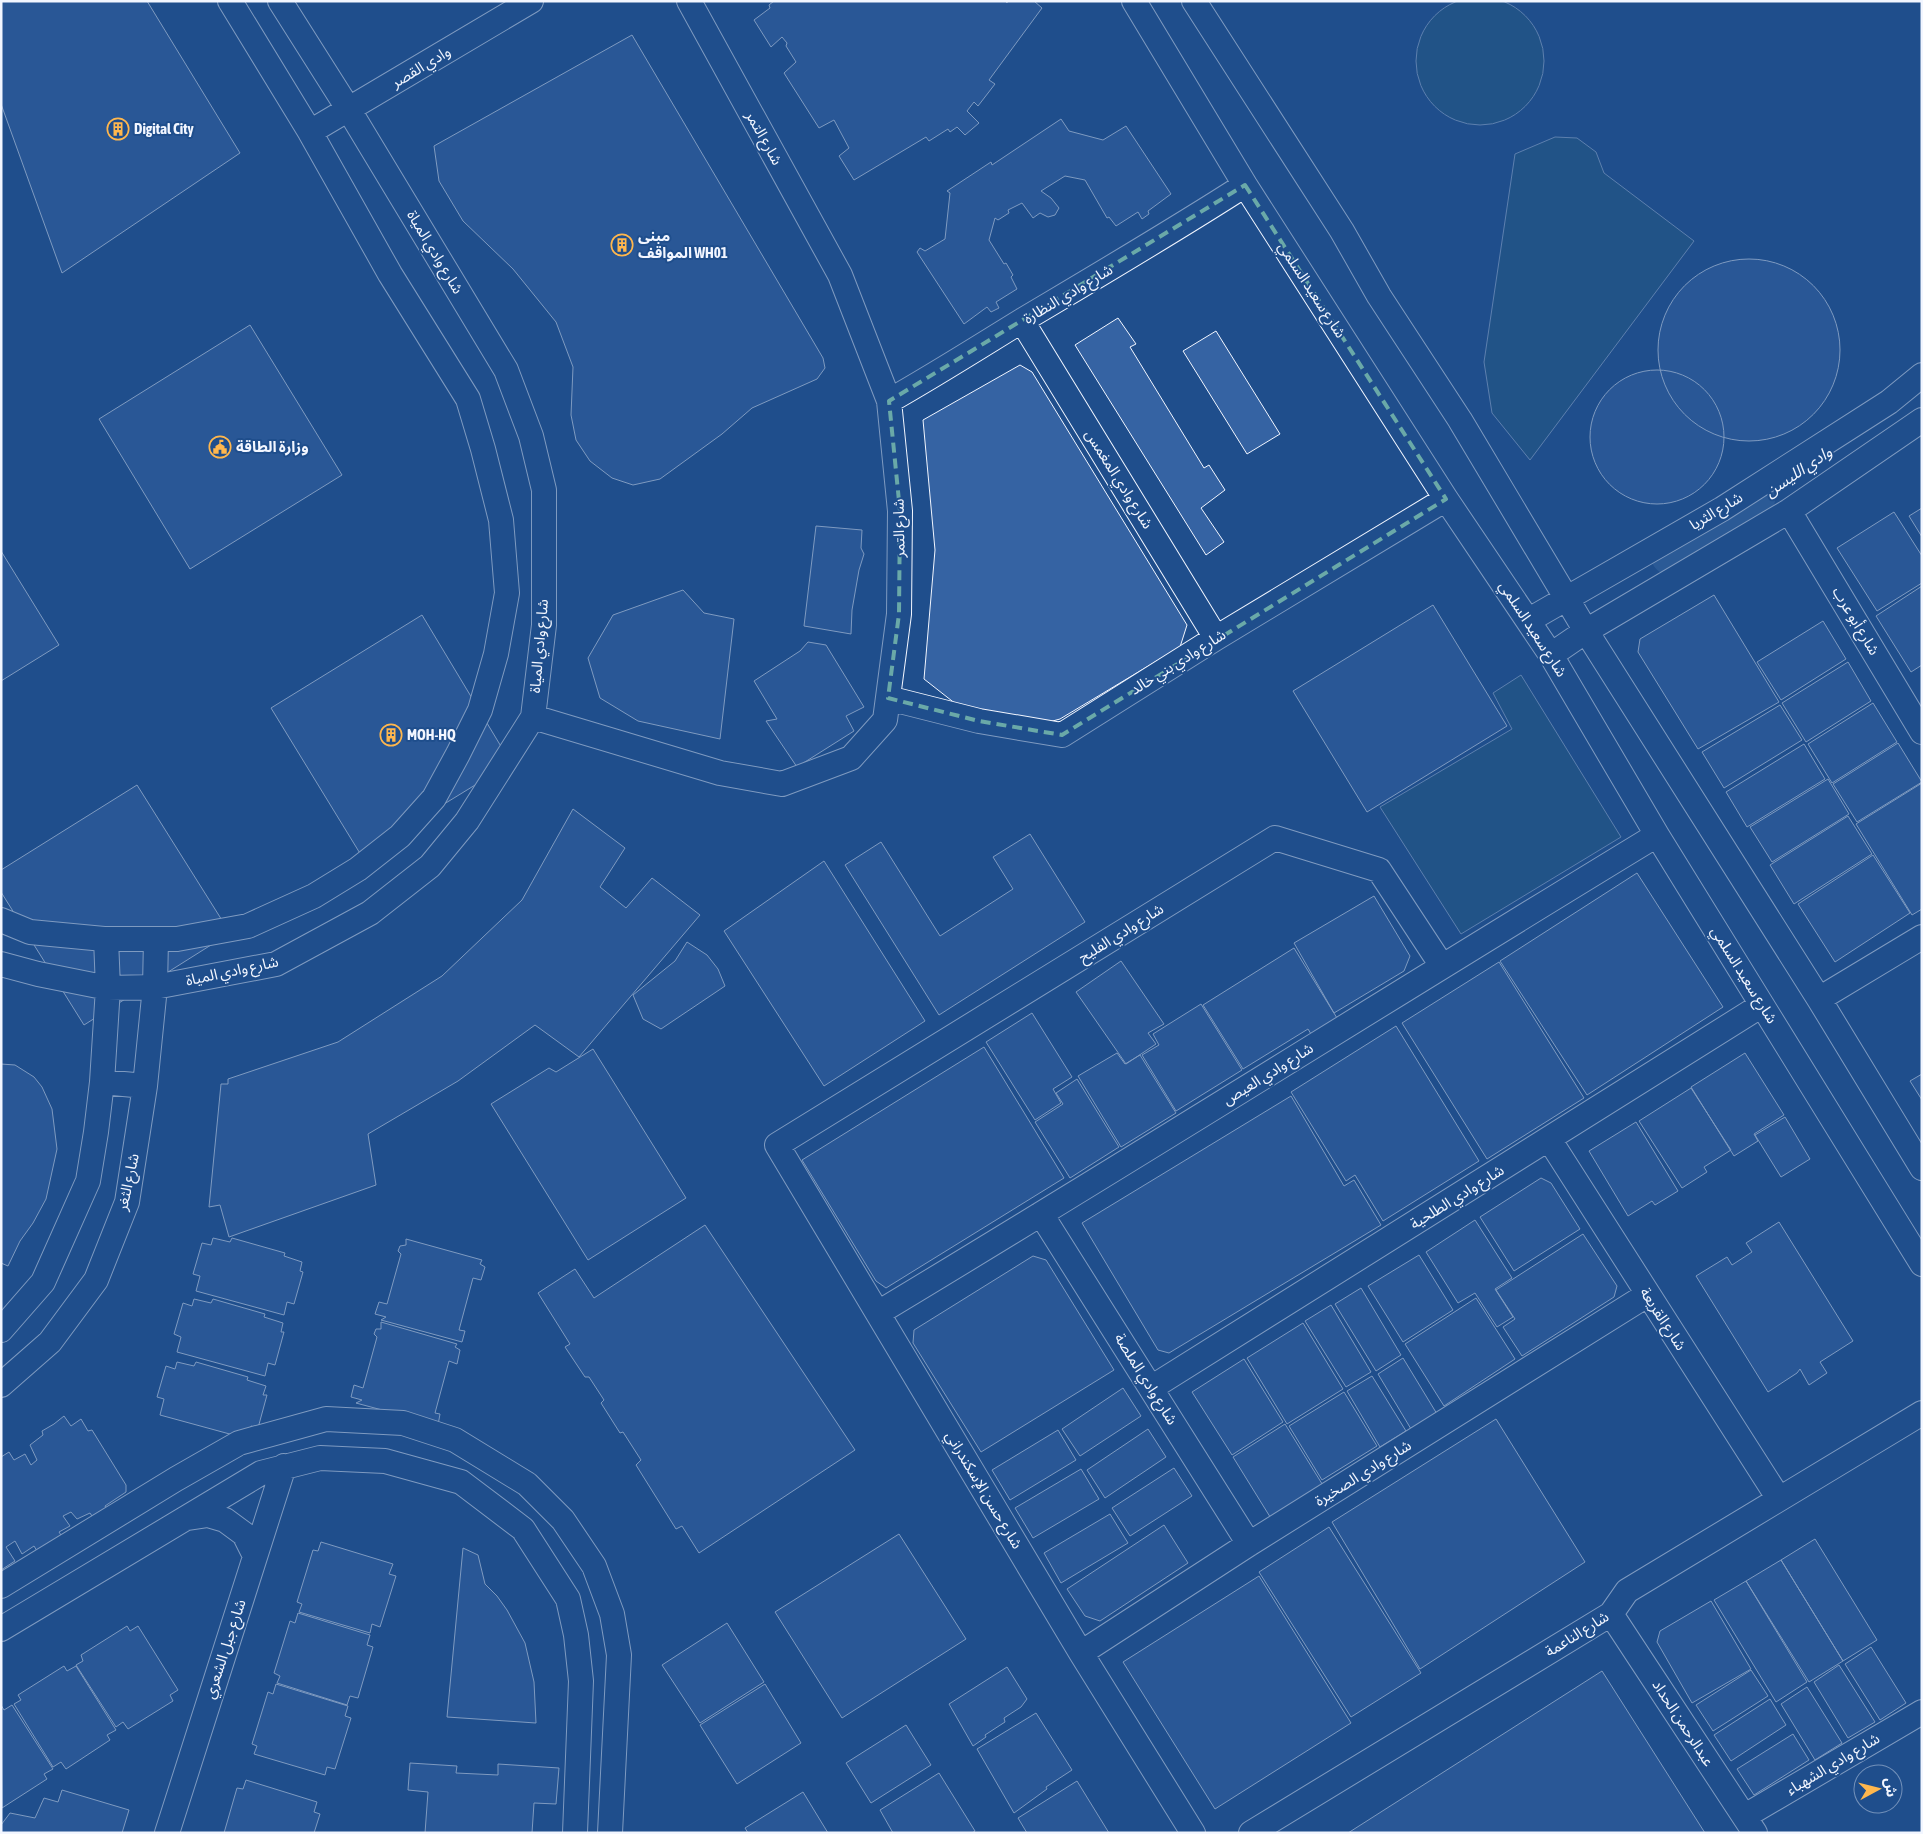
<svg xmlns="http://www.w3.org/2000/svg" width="1923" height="1834" font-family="'Asap Condensed','Noto Sans Arabic',sans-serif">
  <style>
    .green { fill: #245a82; stroke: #a8bbd7 }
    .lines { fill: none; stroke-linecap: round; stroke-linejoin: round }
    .river { stroke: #3b69a3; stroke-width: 38 }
    .building { fill: #3563a3; stroke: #f2f6ff }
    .minor-casing { stroke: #f2f6ff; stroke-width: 26 }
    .minor { stroke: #1f4e8c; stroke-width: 24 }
    .marked { fill: none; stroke: #6aa9a8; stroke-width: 4; stroke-dasharray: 10 6; stroke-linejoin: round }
    .labels { text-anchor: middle; stroke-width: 4; stroke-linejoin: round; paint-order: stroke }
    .street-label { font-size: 15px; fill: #f2f6ff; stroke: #1f4e8c }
    .poi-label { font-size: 15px; font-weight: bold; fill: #f2f6ff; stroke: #1f4e8c; text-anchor: start }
    .water-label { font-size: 16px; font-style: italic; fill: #f2f6ff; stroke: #1f4e8c }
  </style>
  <rect width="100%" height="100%" fill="#1f4e8c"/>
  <path class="green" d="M1416 61a64 64 0 1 1 128 0a64 64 0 1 1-128 0Z
    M1555 137 1577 138 1596 152 1604 173 1694 241 1530 460 1492 413 1484 362 1515 154Z
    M1521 675 1621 837 1461 934 1380 807 1512 729 1493 693Z"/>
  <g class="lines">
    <path class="river" d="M1670 556 1756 499"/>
  </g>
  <path class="building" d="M1 1H147L240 153 62 273 1 104Z
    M774 1H1005L1007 3 1008 1H1034L1042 8 989 80 995 84 978 106 974 102 967 111 979 123 965 135 957 127 950 132 948 129 929 141 926 137 854 180 839 156 849 148 834 120 819 128 784 73 796 62 786 46 787 43 782 37 771 47 754 20 770 8 769 5Z
    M632 35 823 358 825 368 817 379 752 408 722 434 660 479 633 485 612 478 590 461 576 440 571 415 573 367 556 322 513 269 463 221 439 181 434 146Z
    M1061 119 1069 131 1103 140 1126 126 1171 194 1148 211 1149 214 1142 219 1138 212 1116 226 1109 217 1107 218 1085 180 1065 176 1041 191 1051 198 1059 208 1055 215 1048 217 1040 213 1033 218 1022 203 1008 210 1009 213 998 220 995 218 989 240 1004 264 1006 263 1013 275 1011 277 1017 289 996 302 999 308 991 312 987 307 964 324 917 252 920 248 925 251 945 239 950 193 947 191 991 162 992 165Z
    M1658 350a91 91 0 1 1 182 0a91 91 0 1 1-182 0Z
    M1118 318 1136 344 1130 347 1204 468 1209 465 1225 490 1201 508 1224 542 1206 555 1075 345Z
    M250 325 342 475 190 569 99 419Z
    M1216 331 1280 434 1247 454 1183 351Z
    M1020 365 1032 372 1187 625 1180 647 1060 719 1049 722 961 708 924 679 935 550 923 420Z
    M1590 437a67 67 0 1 1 134 0a67 67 0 1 1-134 0Z
    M1922 508V537L1909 516Z
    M1894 512 1922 556V583L1877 611 1837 548Z
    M816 526 862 530 861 548 864 554 859 570 852 610 851 634 804 626Z
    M1 551 59 645 1 681Z
    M1922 586V665L1911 672 1876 616Z
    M683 590 704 613 734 619 720 739 638 721 600 698 588 658 613 615Z
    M1714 595 1779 702 1698 749 1638 652 1640 639Z
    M1433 605 1507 726 1367 812 1293 691Z
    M422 615 511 763 361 855 271 708Z
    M1823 621 1846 659 1781 700 1757 662Z
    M808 642 826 645 864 707 846 716 854 731 797 767 766 721 777 719 754 681 800 651Z
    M1848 662 1871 701 1806 742 1782 703Z
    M1873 703 1897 742 1832 783 1808 744Z
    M1780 705 1802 740 1724 788 1702 752Z
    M1898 743 1922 782 1857 822 1833 784Z
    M1804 744 1825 779 1747 827 1726 792Z
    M1828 779 1849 814 1772 862 1750 827Z
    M1922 783V909L1912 915 1856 824Z
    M137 785 230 933 84 1025 1 892V870Z
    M573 809 625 848 600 887 626 908 652 878 700 915 579 1057 535 1025 458 1081 368 1134 376 1185 229 1237 220 1205 209 1207 221 1084H228V1079L338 1042 442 976 522 900Z
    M1848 816 1872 854 1794 904 1770 865Z
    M1030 834 1085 922 939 1015 845 865 881 842 940 936 1013 889 993 857Z
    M1873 855 1910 913 1835 962 1798 904Z
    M824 861 925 1021 824 1086 724 931Z
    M1637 873 1723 1007 1587 1095 1500 961Z
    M1374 896 1410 956 1404 971 1334 1013 1294 943Z
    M687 942 707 955 718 969 725 986 661 1029 643 1019 633 995 675 961Z
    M1294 948 1337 1018 1311 1034 1308 1029 1243 1069 1203 1005Z
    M1121 961 1164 1024 1148 1033 1156 1044 1126 1064 1076 992Z
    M1499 962 1584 1098 1487 1159 1402 1023Z
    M1201 1004 1242 1070 1176 1111 1142 1055 1159 1045 1153 1034Z
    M1032 1013 1072 1077 1053 1089 1061 1103 1035 1120 986 1042Z
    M1396 1026 1479 1161 1383 1221 1355 1175 1346 1181 1291 1092Z
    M984 1047 1064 1178 886 1288 876 1281 802 1160Z
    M593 1049 686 1198 588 1260 491 1104 549 1068 556 1072Z
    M1117 1053 1125 1064 1140 1055 1176 1113 1121 1147 1078 1076Z
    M1745 1053 1784 1115 1754 1134 1758 1141 1734 1156 1691 1087Z
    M1 1064 15 1065 34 1077 42 1087 52 1109 57 1149 46 1199 33 1223 20 1241 8 1266 1 1263Z
    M1922 1074V1100L1910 1081Z
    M1077 1079 1119 1147 1070 1178 1035 1122 1063 1104 1056 1093Z
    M1691 1088 1731 1150 1704 1167 1707 1172 1682 1188 1639 1121Z
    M1291 1096 1344 1186 1354 1180 1381 1225 1169 1353 1158 1350 1082 1223Z
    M1785 1117 1810 1159 1781 1177 1755 1135Z
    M1636 1122 1678 1191 1655 1205 1652 1201 1628 1216 1589 1151Z
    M1541 1178 1551 1183 1580 1229 1514 1271 1480 1217Z
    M1475 1220 1512 1278 1495 1289 1513 1317 1497 1327 1475 1293 1458 1303 1426 1252Z
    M1779 1222 1853 1341 1820 1362 1827 1373 1809 1385 1800 1369 1797 1373 1768 1392 1696 1276 1727 1257 1732 1265 1752 1252 1746 1243Z
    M705 1225 855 1450 699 1553 682 1526 676 1529 636 1465 641 1460 623 1432 620 1433 601 1403 604 1400 589 1377H585L565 1347 570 1344 538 1293 575 1269 594 1298Z
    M1583 1234 1617 1286 1614 1297 1522 1356 1503 1327 1515 1319 1496 1290Z
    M213 1238 230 1242 232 1238 285 1253 284 1256 302 1262 300 1271 303 1272 294 1304 287 1302 284 1315 196 1291 200 1276 193 1274 202 1243 211 1245Z
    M406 1239 482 1260 480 1264 485 1267 481 1280 473 1278 459 1330 465 1331 462 1342 381 1320 386 1317 375 1314 379 1302 387 1304 401 1254 398 1251 400 1246 406 1245Z
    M1419 1255 1453 1310 1403 1342 1368 1286Z
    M1033 1256 1046 1260 1114 1370 981 1452 913 1343 914 1330Z
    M1361 1288 1401 1355 1376 1371 1335 1304Z
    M1476 1298 1515 1359 1444 1406 1405 1344Z
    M194 1299 211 1303 213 1299 265 1314 264 1317 283 1323 281 1332H284L275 1365 268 1363 265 1376 177 1352 181 1337 174 1334 183 1303 192 1306Z
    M1331 1305 1371 1372 1346 1387 1305 1321Z
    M381 1322 457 1344 455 1347 460 1350 457 1364 449 1361 435 1413 440 1414 438 1425 356 1403 362 1400 351 1397 354 1385 363 1388 377 1337 374 1334 376 1329H381Z
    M1303 1323 1343 1389 1287 1424 1247 1358Z
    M1403 1358 1437 1414 1411 1429 1378 1374Z
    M1244 1359 1283 1422 1232 1455 1192 1392Z
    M177 1362 194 1366 196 1362 248 1377 247 1380 266 1386 263 1395H267L258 1428 251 1426 248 1439 160 1415 164 1399 157 1397 166 1366 175 1369Z
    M1372 1376 1406 1431 1380 1447 1347 1391Z
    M1123 1388 1141 1416 1080 1456 1062 1429Z
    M1344 1392 1377 1446 1322 1480 1289 1426Z
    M64 1416 71 1426 81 1419 88 1431 92 1430 126 1485V1492L105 1506 106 1508 92 1516 90 1513 77 1519 71 1512 63 1516 70 1526 59 1532 61 1535 37 1551 34 1546 22 1554 15 1541 6 1547 15 1561 1 1570V1457L9 1452 14 1460 25 1454 31 1465 37 1460 30 1445 43 1435 42 1431 54 1424Z
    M1496 1419 1585 1562 1420 1669 1332 1522Z
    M1285 1424 1324 1487 1272 1520 1233 1457Z
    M1148 1429 1166 1457 1105 1498 1087 1470Z
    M1058 1430 1076 1460 1010 1500 992 1470Z
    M1174 1468 1192 1496 1130 1536 1112 1508Z
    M1081 1469 1099 1499 1033 1538 1015 1508Z
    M1110 1514 1128 1543 1061 1583 1044 1553Z
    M1164 1525 1188 1563 1100 1621 1085 1616 1067 1589Z
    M1329 1527 1421 1673 1351 1717 1259 1572Z
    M899 1534 966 1639 842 1718 775 1612Z
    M1815 1539 1877 1640 1843 1661 1781 1560Z
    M321 1542 393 1564 389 1574 396 1576 380 1627 372 1624 370 1633 299 1612 302 1604 297 1602 313 1550 318 1551Z
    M463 1548 478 1555 485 1584 497 1596 507 1610 525 1643 534 1682 536 1723 447 1717Z
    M1781 1560 1843 1661 1809 1682 1746 1581Z
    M1259 1576 1351 1723 1215 1809 1123 1662Z
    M1746 1581 1807 1682 1776 1702 1714 1600Z
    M1711 1601 1751 1669 1692 1703 1657 1642 1660 1631Z
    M298 1613 370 1635 367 1645 373 1647 358 1698 350 1696 347 1705 277 1683 280 1676 274 1673 290 1621 295 1623Z
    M727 1623 764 1682 700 1723 662 1665Z
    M127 1626 130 1631 138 1626 178 1690 170 1695 173 1701 128 1729 123 1722 116 1727 76 1665 83 1661 81 1655Z
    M1871 1647 1906 1703 1880 1720 1845 1664Z
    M1839 1665 1875 1722 1848 1738 1814 1682Z
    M64 1666 67 1671 76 1666 116 1730 107 1735 110 1740 66 1769 61 1762 53 1767 14 1704 21 1700 18 1695Z
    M1007 1667 1027 1699 1021 1707 1004 1718 1005 1722 985 1735 986 1737 973 1746 949 1704Z
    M1751 1670 1768 1696 1713 1731 1696 1705Z
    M1602 1671 1705 1833H1348Z
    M276 1684 348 1706 345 1716 351 1718 335 1769 327 1767 325 1775 254 1754 257 1746 252 1744 268 1692 273 1694Z
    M765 1684 801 1743 737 1784 700 1725Z
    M1807 1687 1842 1743 1815 1760 1781 1704Z
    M1770 1699 1786 1725 1731 1761 1714 1735Z
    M1 1705 4 1710 12 1705 53 1769 44 1774 47 1779 2 1808Z
    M1036 1713 1072 1770 1046 1787 1047 1789 1014 1813 977 1749Z
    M906 1725 931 1765 871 1803 846 1763Z
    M1793 1734 1809 1760 1754 1795 1737 1769Z
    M410 1763 457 1766 456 1773 498 1775V1764L559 1768 556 1804 534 1803 532 1833H425L428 1792 408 1790Z
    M939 1773 975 1831 972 1833H893L880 1810Z
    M246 1780 317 1802 314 1812 320 1814 314 1833H224L237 1788 243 1789Z
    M1077 1781 1109 1833H1027L1018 1818Z
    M62 1790 129 1810 122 1833H1V1825L10 1813 35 1818 44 1798 58 1802Z
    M803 1792 828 1833H748L745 1828Z"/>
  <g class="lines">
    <g class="minor-casing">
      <path id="minor" d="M1134 1 1245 185 1446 499 1551 655 1657 835 1922 1264
        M1194 1 1342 231 1379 296 1460 420 1586 631 1819 999 1922 1168
        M310 132 531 1
        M1022 321 1216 638
        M889 401C935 375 979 347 1023 320 1097 276 1172 232 1245 185
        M1789 511 1922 732
        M1529 620 1722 509 1889 402 1922 375
        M1551 655 1586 631 1789 511 1922 420
        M888 698 979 721 1062 735 1216 638 1446 499
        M533 717 720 773 782 784 851 758 885 720 899 614 900 511 889 401 840 275 689 1
        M1 920 30 932 104 939H177L248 926 314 896 358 869 400 836 434 798 458 754 480 710 496 654 507 593 501 520 483 449 468 399 390 274 310 132 230 1
        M1 964 38 974 108 988 155 987 276 964 370 913 430 866 467 821 533 717 544 625V490L531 436 506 370 349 110 280 1
        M1819 999 1922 937
        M102 1082 145 1086
        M1549 1139 1779 1499
        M1041 1214 1249 1544
        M878 1313C1139 1156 1397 993 1657 835
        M1 1330 43 1282 88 1181 96 1132 102 1082 108 988 106 939
        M1 1385 50 1342 96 1280 127 1202 145 1086 155 987 156 939
        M1151 1388 1762 1005
        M188 1518 208 1515 225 1520 244 1534 255 1556
        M1 1586 176 1479 239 1443 326 1419 403 1423 455 1440 527 1484 563 1520 594 1566 612 1614 619 1655 610 1833
        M1611 1614 1755 1833
        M1 1629 261 1473 320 1458 385 1461 461 1482 523 1529 568 1599 576 1635 581 1681 575 1833
        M1081 1653 1249 1544 1647 1295
        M1745 1816 1922 1712
        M167 1833 284 1466
        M1193 1833 1081 1653 777 1145 1275 838 1379 870 1442 966
        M1251 1833 1611 1614 1627 1591 1922 1413"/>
    </g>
    <use href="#minor" class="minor"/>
  </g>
  <path d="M0 0H1923V1834H0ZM1245 185 1446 499 1062 735 979 721 888 698 899 614 900 511 889 401Z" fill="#1f4e8c" fill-opacity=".55" fill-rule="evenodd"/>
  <path class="marked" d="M1245 185 1446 499 1062 735 979 721 888 698 899 614 900 511 889 401Z"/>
  <defs>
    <g id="building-ring" transform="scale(1.125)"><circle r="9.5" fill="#1f4e8c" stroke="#ffb74d" stroke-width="1.5"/><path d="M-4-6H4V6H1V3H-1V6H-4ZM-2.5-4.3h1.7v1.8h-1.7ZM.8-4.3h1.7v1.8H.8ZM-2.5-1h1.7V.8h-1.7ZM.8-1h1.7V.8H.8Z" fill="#ffb74d"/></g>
    <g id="civic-ring" transform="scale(1.125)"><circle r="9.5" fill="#1f4e8c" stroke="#ffb74d" stroke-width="1.5"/><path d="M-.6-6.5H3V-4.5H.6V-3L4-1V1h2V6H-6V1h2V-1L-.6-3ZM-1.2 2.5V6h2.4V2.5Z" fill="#ffb74d"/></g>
  </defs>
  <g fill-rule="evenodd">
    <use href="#building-ring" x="118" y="129"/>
    <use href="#building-ring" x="622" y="245"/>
    <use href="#civic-ring" x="220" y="447"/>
    <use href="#building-ring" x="391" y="735"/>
  </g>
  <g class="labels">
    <g class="street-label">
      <text transform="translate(421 67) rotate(-31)" y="5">وادي القصر</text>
      <text transform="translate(764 138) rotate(61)" y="5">شارع التمر</text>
      <text transform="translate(435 252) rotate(59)" y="5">شارع وادي المياة</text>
      <text transform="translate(1312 290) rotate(57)" y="5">شارع سعيد السلمي</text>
      <text transform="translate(1068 294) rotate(-31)" y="5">شارع وادي النظارة</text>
      <text transform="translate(1119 479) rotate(58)" y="5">شارع وادي المغمس</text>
      <text transform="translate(1716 511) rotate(-31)" y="5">شارع الثريا</text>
      <text transform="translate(899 528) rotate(-91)" y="5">شارع التمر</text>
      <text transform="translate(1856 621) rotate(59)" y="5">شارع أبو عرب</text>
      <text transform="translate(1533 629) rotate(57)" y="5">شارع سعيد السلمي</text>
      <text transform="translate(539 646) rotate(-85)" y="5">شارع وادي المياة</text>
      <text transform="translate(1178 662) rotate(-32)" y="5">شارع وادي بني خالد</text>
      <text transform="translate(1121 933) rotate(-32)" y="5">شارع وادي الفليح</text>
      <text transform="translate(232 971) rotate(-12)" y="5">شارع وادي المياة</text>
      <text transform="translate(1744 975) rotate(58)" y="5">شارع سعيد السلمي</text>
      <text transform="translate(1268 1074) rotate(-32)" y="5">شارع وادي العيص</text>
      <text transform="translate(128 1182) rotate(-78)" y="5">شارع الثغر</text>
      <text transform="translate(1457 1197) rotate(-32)" y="5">شارع وادي الطلحية</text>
      <text transform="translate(1663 1319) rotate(57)" y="5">شارع القريعة</text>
      <text transform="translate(1146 1379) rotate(58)" y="5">شارع وادي الملصة</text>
      <text transform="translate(1363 1473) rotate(-32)" y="5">شارع وادي الصخيرة</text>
      <text transform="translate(984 1490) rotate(59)" y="5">شارع حسن الإسكندراني</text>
      <text transform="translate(1577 1634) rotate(-32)" y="5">شارع الناعمة</text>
      <text transform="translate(225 1649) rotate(-72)" y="5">شارع جبل الشعري</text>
      <text transform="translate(1683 1723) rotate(57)" y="5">عبدالرحمن الحداد</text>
      <text transform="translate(1833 1764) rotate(-31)" y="5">شارع وادي الشهباء</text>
    </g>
    <g class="poi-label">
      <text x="134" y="134">Digital City</text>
      <text x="638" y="241">مبنى<tspan x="638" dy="17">المواقف WH01</tspan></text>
      <text x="236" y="452">وزارة الطاقة</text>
      <text x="407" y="740">MOH-HQ</text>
    </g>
    <g class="water-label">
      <text transform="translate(1798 471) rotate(-34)" y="6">وادي الليسن</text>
    </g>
  </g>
  <rect width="1923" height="1834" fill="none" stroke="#f2f6ff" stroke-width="5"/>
  <g transform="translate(1878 1789) rotate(83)"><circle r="24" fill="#1f4e8c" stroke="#7391ba"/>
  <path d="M0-4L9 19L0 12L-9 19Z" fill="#ffb74d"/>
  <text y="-8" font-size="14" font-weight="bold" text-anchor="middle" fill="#f2f6ff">ش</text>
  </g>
</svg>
